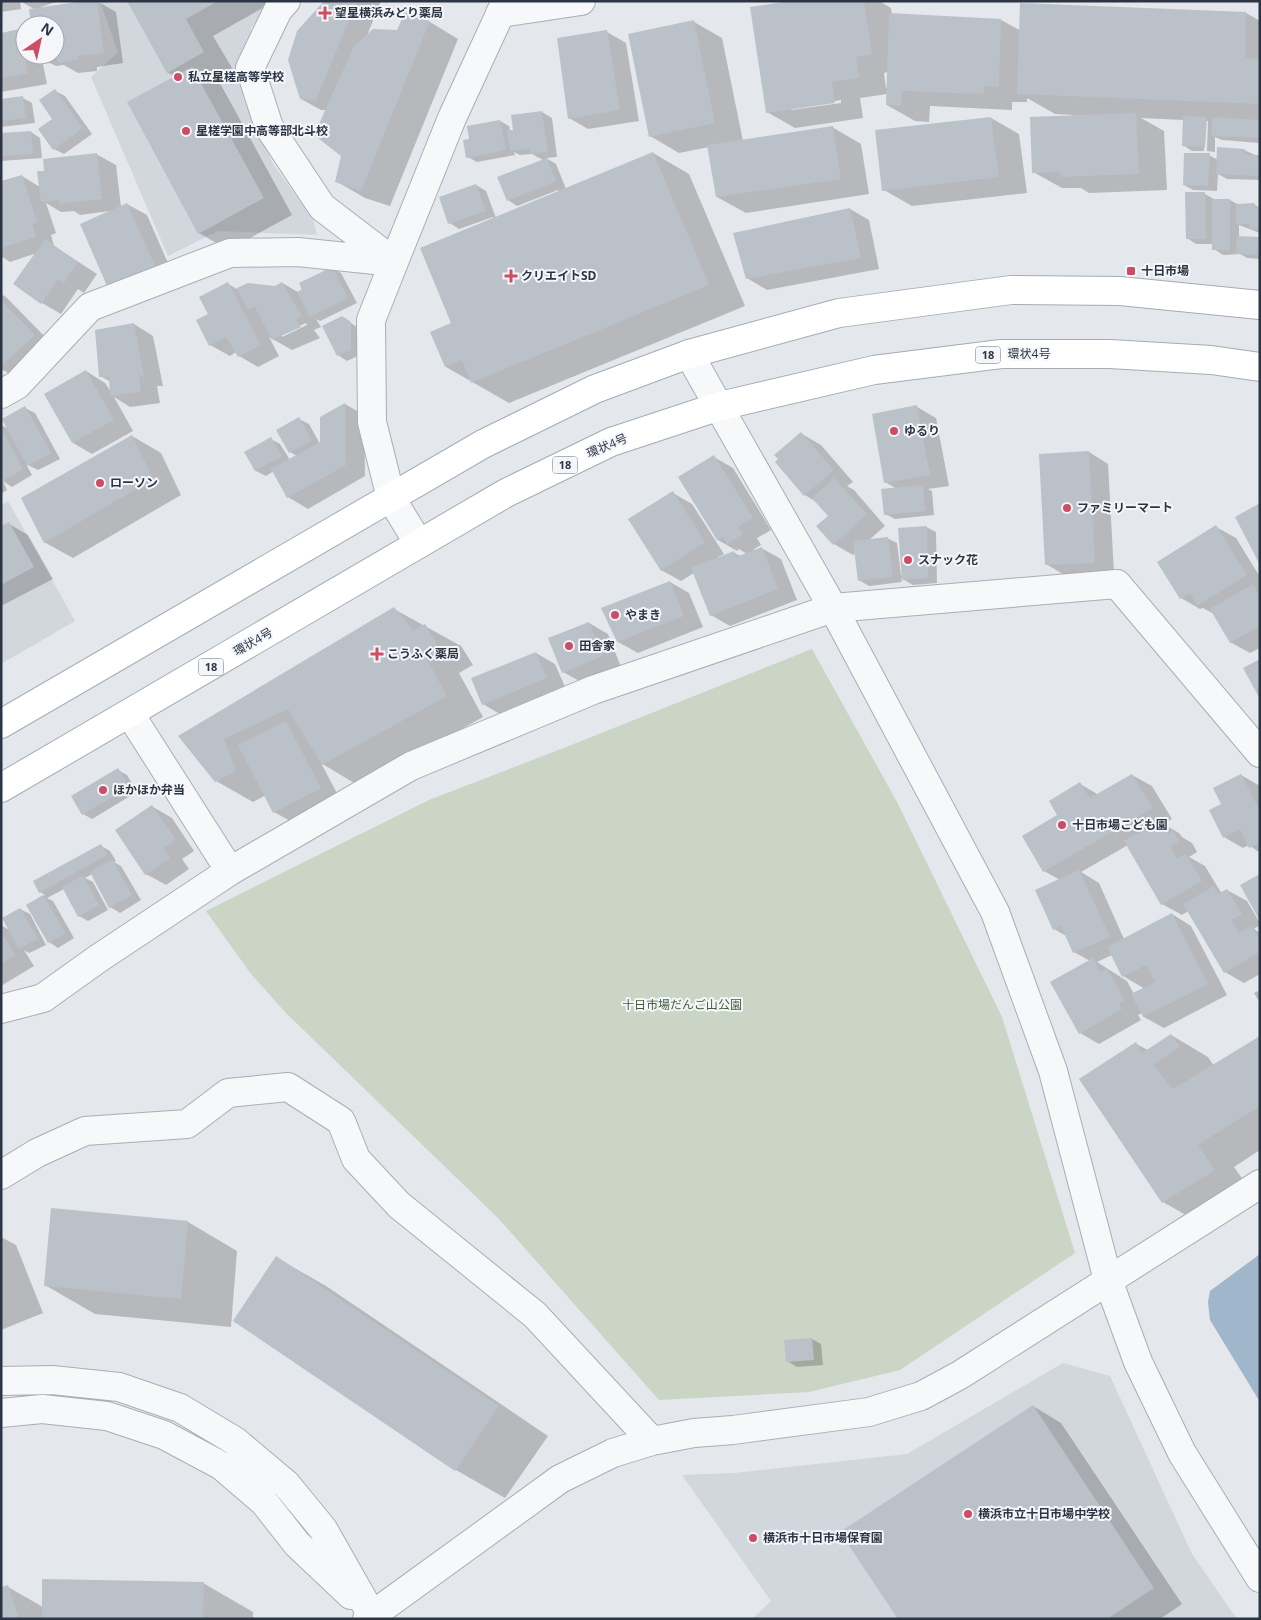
<svg xmlns="http://www.w3.org/2000/svg" width="1261" height="1620" font-family="'Open Sans','Noto Sans JP',sans-serif">
  <style>
    .built { fill: #d2d6dd }
    .green { fill: #cad5c5 }
    .water { fill: #a0b6ca }
    .shadow { fill: #0003; fill-rule: evenodd }
    .building { fill: #bbc1c9 }
    .lines { fill: none; stroke-linecap: round; stroke-linejoin: round }
    .minor-casing { stroke: #a9aeb6; stroke-width: 30 }
    .major-casing { stroke: #a3acb7; stroke-width: 30 }
    .minor { stroke: #f7f8fa; stroke-width: 28 }
    .major { stroke: #fff; stroke-width: 28 }
    .poi-dot { fill: #cc4e65; stroke: #f4f6f9; stroke-width: 2 }
    .labels { text-anchor: middle; stroke-width: 4; stroke-linejoin: round; paint-order: stroke }
    .shield { fill: #f4f6f9; stroke: #686f7a; stroke-width: 1 }
    .shield-label { font-size: 11px; font-weight: bold; fill: #2c3544 }
    .poi-label { font-size: 12px; font-weight: bold; fill: #2c3544; stroke: #f4f6f9; text-anchor: start }
    .street-label { font-size: 12px; fill: #2c3544; stroke: #f4f6f9 }
    .park-label { font-size: 12px; fill: #425f39; stroke: #f4f6f9 }
  </style>
  <rect width="100%" height="100%" fill="#e4e7eb"/>
  <path class="built" d="M100 1H271L251 28 243 97 273 164 313 219 317 235 218 231 168 256 91 77 118 52Z
    M8 501 75 621 1 664V505Z
    M1063 1363 1110 1376 1192 1554 1237 1619H752L771 1601 682 1475 734 1473 907 1454Z"/>
  <path class="green" d="M812 649 897 802 1002 1017 1075 1253 900 1370 809 1392 659 1400 498 1218 286 1013 251 974 206 911 429 800 556 751Z"/>
  <path class="water" d="M1260 1254V1402L1210 1320 1208 1302 1210 1291Z"/>
  <path class="shadow" d="M1 1H20L21 9 1 12Z
    M20 1H59L41 7 42 8 97 1 116 12 123 63 97 67V71L78 73 64 65 56 66 42 59 47 84 1 92V34L20 31 25 34V55H55V25H32L34 9Z
    M128 1H275L213 36 232 68 212 80 221 85 292 215 228 250 199 233 176 77 167 72Z
    M325 1H381L366 38 397 31 406 14 430 22 458 39 390 206 365 198 336 181 343 156 327 110H321L301 99Z
    M799 1H879L891 8 892 15 1001 20 1021 31 1246 13 1260 21V143L1222 140 1215 137V152L1207 151 1208 121H1205L1204 151H1192L1183 145 1184 120 1141 118 1164 131 1167 190 1089 193 1081 188H1062L1033 172 1073 115 1055 114 1027 98V102H1012V110L930 106 929 122 915 121 887 105V94L860 98 863 118 795 128 767 112ZM888 72V88H886L884 73ZM841 100V103L791 110V108Z
    M694 22 722 38 743 141 832 127 861 144 869 194 746 213 717 197 709 147 679 153 650 136Z
    M607 32 626 43 639 121 588 129 569 118Z
    M55 91 65 96 92 134 64 154 54 149Z
    M23 98 32 103 35 123 1 127V100Z
    M542 112 552 118 557 157 546 158 556 164 566 189 653 153 689 174 745 306 509 403 446 367 453 324 494 219 493 217 459 229 450 223 476 185 486 191 496 218 559 192 558 190 517 206 508 200 543 160 532 154 520 155 514 152 515 155 477 162 468 157 471 140 500 121 509 126 510 131H515L513 116Z
    M991 118 1019 134 1027 193 912 206 884 190Z
    M31 132 40 138 42 158 1 161V134Z
    M1244 150 1260 157V180L1227 179 1218 174 1217 191 1193 190 1184 185 1209 155 1218 160Z
    M96 154 116 165 121 207 127 204 147 215 174 277 108 286 110 211 80 215 74 211 61 212 46 203 56 233 51 235 54 246 97 274 84 293 78 289 61 314 42 303 37 253 10 262 1 256V183L22 176 40 187 46 172Z
    M1205 194 1214 199 1230 200 1239 205H1255L1260 208V233L1239 225V237L1260 238V259L1247 258 1240 254 1223 255 1214 249V244H1196L1187 238Z
    M850 209 869 220 879 269 767 290 747 278Z
    M332 268 341 273 357 303 320 321 316 319 321 327 314 330 320 338 292 350 269 337 279 356 258 367 239 356 236 352 230 356 210 345 209 314 228 284 237 289 248 284 275 288 282 283 298 292ZM306 323 307 325 282 337V334Z
    M1 294 6 297 54 346 19 379 1 369Z
    M342 317 360 329V355L347 361 338 355Z
    M134 324 153 336 163 386H157L160 403 130 407 114 397 133 431 92 454 73 443 86 371 105 383 111 392V382L100 376Z
    M345 404 364 415 365 476 308 509 288 497 274 471 266 476 256 471 246 453 271 439 280 444 290 460 297 456 290 452 299 419 309 424 320 444 322 443V418Z
    M917 407 936 418 949 486 928 489 932 491 934 515 895 519 885 514 897 489 885 482Z
    M25 408 35 413 60 459 38 470 26 464 32 475 12 487 3 481 7 490 1 494V425L9 429Z
    M802 434 821 445 853 482 847 486 854 490 885 526 869 540 887 538 897 543 901 575H903L926 527 936 532 937 583 913 585 901 578 902 582 869 586 859 580 856 552 853 555 834 544 829 516 818 503 805 495Z
    M132 436 161 453 181 495 73 558 44 542Z
    M1089 452 1108 464 1114 573 1066 576 1046 564Z
    M714 457 733 468 771 530 757 538 761 545 754 549 755 551 761 548 781 559 797 600 730 626 711 615 694 573 681 581 661 570 673 493 692 504 724 554 718 557 719 558 733 552 740 556 747 554 739 549 737 551 718 540Z
    M9 524 28 535 53 579 1 606V528Z
    M1216 527 1236 538 1260 577V648L1250 653 1230 642 1214 614 1203 608 1200 609 1181 598Z
    M670 582 689 593 703 627 638 653 618 642 603 609Z
    M394 609 461 646 473 665 459 673 483 717 359 786 321 763 340 799 294 823 274 812 266 795 253 802 216 781 180 736Z
    M589 623 608 634 621 667 583 683 563 672Z
    M536 653 555 664 566 689 503 716 483 704Z
    M118 770 127 775 137 792 92 819 83 814Z
    M1132 775 1152 786 1172 819 1163 824 1179 833 1182 837 1192 843 1197 852 1189 857 1205 866 1220 891 1223 893 1227 890 1247 901 1260 923V925L1254 929 1260 933V974L1244 983 1225 972 1188 911 1182 915 1162 904 1128 845 1081 872 1099 883 1124 939 1172 914 1191 926 1227 995 1164 1028 1144 1017 1142 1013 1138 1015 1141 1020 1099 1044 1080 1033 1090 961 1074 952 1068 937 1054 929 1060 880 1044 871 1058 816 1080 784 1099 795ZM1112 955 1123 976 1145 989 1134 994 1127 981 1097 962Z
    M1241 775 1260 786V853L1249 845 1243 848 1224 837 1223 804Z
    M153 807 172 818 194 851 182 859 189 869 166 885 146 874Z
    M101 846 110 851 116 861 114 862 121 866 141 900 120 913 110 907 92 874 85 878 93 882 108 910 88 921 79 916 64 889 47 898 53 901 74 938 58 948 49 942 27 906 45 895 40 892Z
    M20 909 30 914 46 945 29 953 24 950 34 966 1 986V925L11 931Z
    M1260 990V1003L1254 993Z
    M1171 1035 1208 1057 1214 1066 1260 1038V1150L1234 1167 1251 1191 1200 1223 1163 1202 1136 1044 1148 1050Z
    M188 1222 237 1251 231 1327 95 1314 45 1285Z
    M1 1237 16 1245 43 1313 1 1330Z
    M277 1258 326 1286 548 1436 505 1498 456 1470Z
    M812 1339 821 1344 823 1365 797 1367 787 1361Z
    M1033 1406 1061 1423 1182 1604 1160 1619H900Z
    M203 1583 253 1612V1619H1L8 1587 43 1607Z"/>
  <path class="building" d="M84 1H97L104 53 78 56V60L58 63 56 53H55V25H31L29 9Z
    M127 1H218L186 19 204 52 167 73Z
    M324 1H357L316 100 300 99 288 60 297 31Z
    M790 1H864L872 54 856 57 859 78 832 82 835 103 766 113 750 7Z
    M1020 3 1246 12 1245 58 1260 59V104L1017 94Z
    M405 12 430 21 361 191 335 182 341 156 314 135 354 46 373 29 397 30Z
    M889 13 1001 19 999 87 984 86V94L902 91 901 106 886 105Z
    M694 20 715 123 649 137 628 34Z
    M20 29 28 73 1 78V33Z
    M607 30 620 110 568 119 557 38Z
    M192 67 264 198 198 234 127 102Z
    M55 89 83 128 53 150 38 129 52 119 39 100Z
    M23 96 26 118 1 121V99Z
    M542 111 548 152 530 154V148L510 151 507 130H513L511 115Z
    M1136 113 1139 174 1060 177V172L1032 173 1030 117Z
    M1183 116 1207 117 1205 147 1182 146Z
    M991 117 999 177 882 191 875 130Z
    M1212 117 1260 120V138L1211 136Z
    M500 120 506 150 466 158 463 140 469 139 467 126Z
    M833 126 841 179 716 197 707 145Z
    M31 131 33 154 1 156V133Z
    M1217 147 1245 149 1244 155H1260V176L1216 174Z
    M653 152 709 285 471 383 462 360 445 367 430 332 451 323 420 248Z
    M97 153 102 199 60 204 59 200 41 202 37 171H44L43 159Z
    M1184 153H1210L1208 186 1183 185Z
    M547 158 556 181 507 201 497 177Z
    M22 175 37 222 32 224 36 237 1 248V181Z
    M476 184 486 211 448 224 439 197Z
    M1185 192H1205L1206 239H1186Z
    M1212 199H1230V250H1212Z
    M127 203 155 266 107 286 80 224Z
    M1255 203V208H1260V229H1250L1249 224H1236V204Z
    M850 208 861 258 746 279 733 233Z
    M1237 236 1260 237V255L1236 254Z
    M45 239 78 262 64 283 58 279 41 304 13 284Z
    M332 267 348 298 310 317 297 292 302 290 299 283Z
    M228 282 261 345 238 357 226 337 209 346 196 320 208 314 199 297Z
    M282 282 302 316 296 319 301 327 272 340 255 307 248 310 237 288 248 283 275 286Z
    M1 300 35 335 1 366Z
    M342 316 351 322V350L337 356 322 326Z
    M134 323 144 376 139 375 141 392 110 396 109 377H99L95 330Z
    M86 370 114 420 72 443 44 394Z
    M345 403 346 465 287 498 271 469 320 442V417Z
    M917 405 930 475 884 483 872 414Z
    M25 406 51 453 27 466 2 419Z
    M299 417 312 440 289 453 276 430Z
    M1 428 23 469 1 482Z
    M801 432 834 470 804 496 775 462 778 459 774 455Z
    M132 435 153 479 44 543 21 498Z
    M271 437 282 456 255 471 244 452Z
    M1089 451 1095 563 1045 565 1039 454Z
    M714 455 753 518 738 527 743 534 727 544 723 537 717 540 678 477Z
    M834 478 867 514 833 545 816 526 828 516 812 498Z
    M923 485 925 511 884 515 881 489Z
    M673 491 705 542 661 571 628 519Z
    M1260 503V565L1235 517Z
    M9 522 34 567 1 585V526Z
    M1216 525 1247 575 1197 606 1190 593 1180 599 1157 562Z
    M927 526 928 578 902 580 898 528Z
    M888 537 893 577 858 581 853 541Z
    M762 547 778 589 710 616 691 568 734 551 736 557Z
    M670 581 684 616 617 642 601 608Z
    M1253 584 1260 596V626L1230 643 1210 609Z
    M394 607 413 630 425 624 437 644 423 652 447 696 322 765 288 709 224 739 236 771 215 782 178 736Z
    M589 622 603 656 562 673 548 638Z
    M536 652 547 678 482 705 471 678Z
    M1260 659V699L1243 668Z
    M286 721 321 788 273 813 238 745Z
    M118 768 129 787 82 815 71 796Z
    M1132 774 1153 808 1043 872 1022 836 1057 815 1049 801 1080 782 1090 798Z
    M1241 774 1260 811V843L1249 848 1240 829 1223 838 1209 810 1221 804 1213 788Z
    M152 805 176 840 164 848 170 858 145 875 115 830Z
    M1160 821 1168 834 1173 831 1179 841 1170 846 1177 859 1186 854 1202 881 1161 905 1124 841Z
    M101 844 107 855 39 893 33 881Z
    M112 859 132 895 109 908 90 872Z
    M1079 870 1110 937 1073 953 1061 926 1053 930 1035 890Z
    M1260 874V921L1240 885Z
    M83 875 99 905 78 917 62 887Z
    M1214 886 1218 894 1227 889 1242 914 1231 920 1239 933 1251 926 1260 940V952L1224 973 1183 904Z
    M43 895 66 933 48 943 26 905Z
    M20 908 38 939 19 949 2 918Z
    M1172 913 1208 984 1143 1017 1131 994 1155 982 1146 965 1122 977 1107 947Z
    M1 932 15 955 1 964Z
    M1093 958 1101 972 1107 968 1125 1001 1119 1004 1122 1009 1079 1034 1050 982Z
    M1171 1034 1180 1047 1153 1065 1173 1089 1260 1036V1106L1198 1145 1215 1170 1162 1203 1079 1079 1136 1042 1142 1053Z
    M51 1208 188 1221 181 1299 44 1286Z
    M276 1256 499 1406 455 1471 233 1321Z
    M812 1338 814 1360 786 1362 784 1340Z
    M1033 1405 1154 1588 1107 1619H898L840 1532Z
    M42 1579 204 1582 203 1619H42Z
    M8 1585 19 1619H1V1587Z"/>
  <g class="lines">
    <g class="minor-casing">
      <path id="minor" d="M286 1 278 10 250 68 269 127 322 207 394 262 371 320 372 422 391 498 419 544
        M500 13 581 1
        M689 354 833 608 995 912 1053 1071 1108 1280 1138 1362 1182 1453 1260 1578
        M1 394 17 385 90 307 230 253 298 252 394 262 452 118 506 1
        M130 714 230 871
        M1 1009 43 998 99 958 230 871 411 766 593 690 833 608 1117 584 1260 753
        M1 1175 37 1153 85 1131 187 1124 228 1093 288 1087 341 1121 356 1159 399 1205 535 1315 652 1441
        M1 1381 52 1380 119 1387 180 1408 235 1441 286 1484 323 1529 374 1619
        M1 1413 42 1409 107 1416 164 1435 222 1466 264 1502 297 1544 351 1595
        M367 1619 560 1479 613 1453 652 1441 694 1433 733 1430 869 1412 921 1396 960 1375 1260 1184"/>
    </g>
    <g class="major-casing">
      <path id="major" d="M1 724 483 444 595 389 689 354 839 313 1011 290 1120 291 1260 305
        M1 788 506 493 611 442 720 406 874 370 1001 354H1110L1211 360 1260 367"/>
    </g>
    <use href="#minor" class="minor"/>
    <use href="#major" class="major"/>
  </g>
  <g class="poi-dot">
    <path d="M322.5 5.5h5v5h5v5h-5v5h-5v-5h-5v-5h5z"/>
    <circle cx="178" cy="77" r="5"/>
    <circle cx="186" cy="131" r="5"/>
    <rect x="1126" y="266" width="10" height="10" rx="2.5"/>
    <path d="M508.5 268.5h5v5h5v5h-5v5h-5v-5h-5v-5h5z"/>
    <circle cx="894" cy="431" r="5"/>
    <circle cx="100" cy="483" r="5"/>
    <circle cx="1067" cy="508" r="5"/>
    <circle cx="908" cy="560" r="5"/>
    <circle cx="615" cy="615" r="5"/>
    <circle cx="569" cy="646" r="5"/>
    <path d="M374.5 646.5h5v5h5v5h-5v5h-5v-5h-5v-5h5z"/>
    <circle cx="103" cy="790" r="5"/>
    <circle cx="1062" cy="825" r="5"/>
    <circle cx="968" cy="1514" r="5"/>
    <circle cx="753" cy="1538" r="5"/>
  </g>
  <g class="labels">
    <g class="shield">
      <rect x="975.5" y="346.5" width="25" height="17" rx="4"/>
      <rect x="552.5" y="456.5" width="25" height="17" rx="4"/>
      <rect x="198.5" y="658.5" width="25" height="17" rx="4"/>
    </g>
    <g class="shield-label">
      <text x="988" y="359">18</text>
      <text x="565" y="469">18</text>
      <text x="211" y="671">18</text>
    </g>
    <g class="poi-label">
      <text x="335" y="17">望星横浜みどり薬局</text>
      <text x="188" y="81">私立星槎高等学校</text>
      <text x="196" y="135">星槎学園中高等部北斗校</text>
      <text x="1141" y="275">十日市場</text>
      <text x="521" y="280">クリエイトSD</text>
      <text x="904" y="435">ゆるり</text>
      <text x="110" y="487">ローソン</text>
      <text x="1077" y="512">ファミリーマート</text>
      <text x="918" y="564">スナック花</text>
      <text x="625" y="619">やまき</text>
      <text x="579" y="650">田舎家</text>
      <text x="387" y="658">こうふく薬局</text>
      <text x="113" y="794">ほかほか弁当</text>
      <text x="1072" y="829">十日市場こども園</text>
      <text x="978" y="1518">横浜市立十日市場中学校</text>
      <text x="763" y="1542">横浜市十日市場保育園</text>
    </g>
    <g class="street-label">
      <text x="1029" y="358">環状4号</text>
      <text transform="translate(607 446) rotate(-23)" y="4">環状4号</text>
      <text transform="translate(253 642) rotate(-30)" y="4">環状4号</text>
    </g>
    <g class="park-label">
      <text x="682" y="1009">十日市場だんご山公園</text>
    </g>
  </g>
  <rect width="1261" height="1620" fill="none" stroke="#2c3544" stroke-width="5"/>
  <g transform="translate(40 40) rotate(34)"><circle r="24" fill="#f4f6f9" stroke="#a4a9b1"/>
  <path d="M0-4L9 19L0 12L-9 19Z" fill="#cc4e65"/>
  <text y="-8" font-size="14" font-weight="bold" text-anchor="middle" fill="#2c3544">N</text>
  </g>
</svg>
